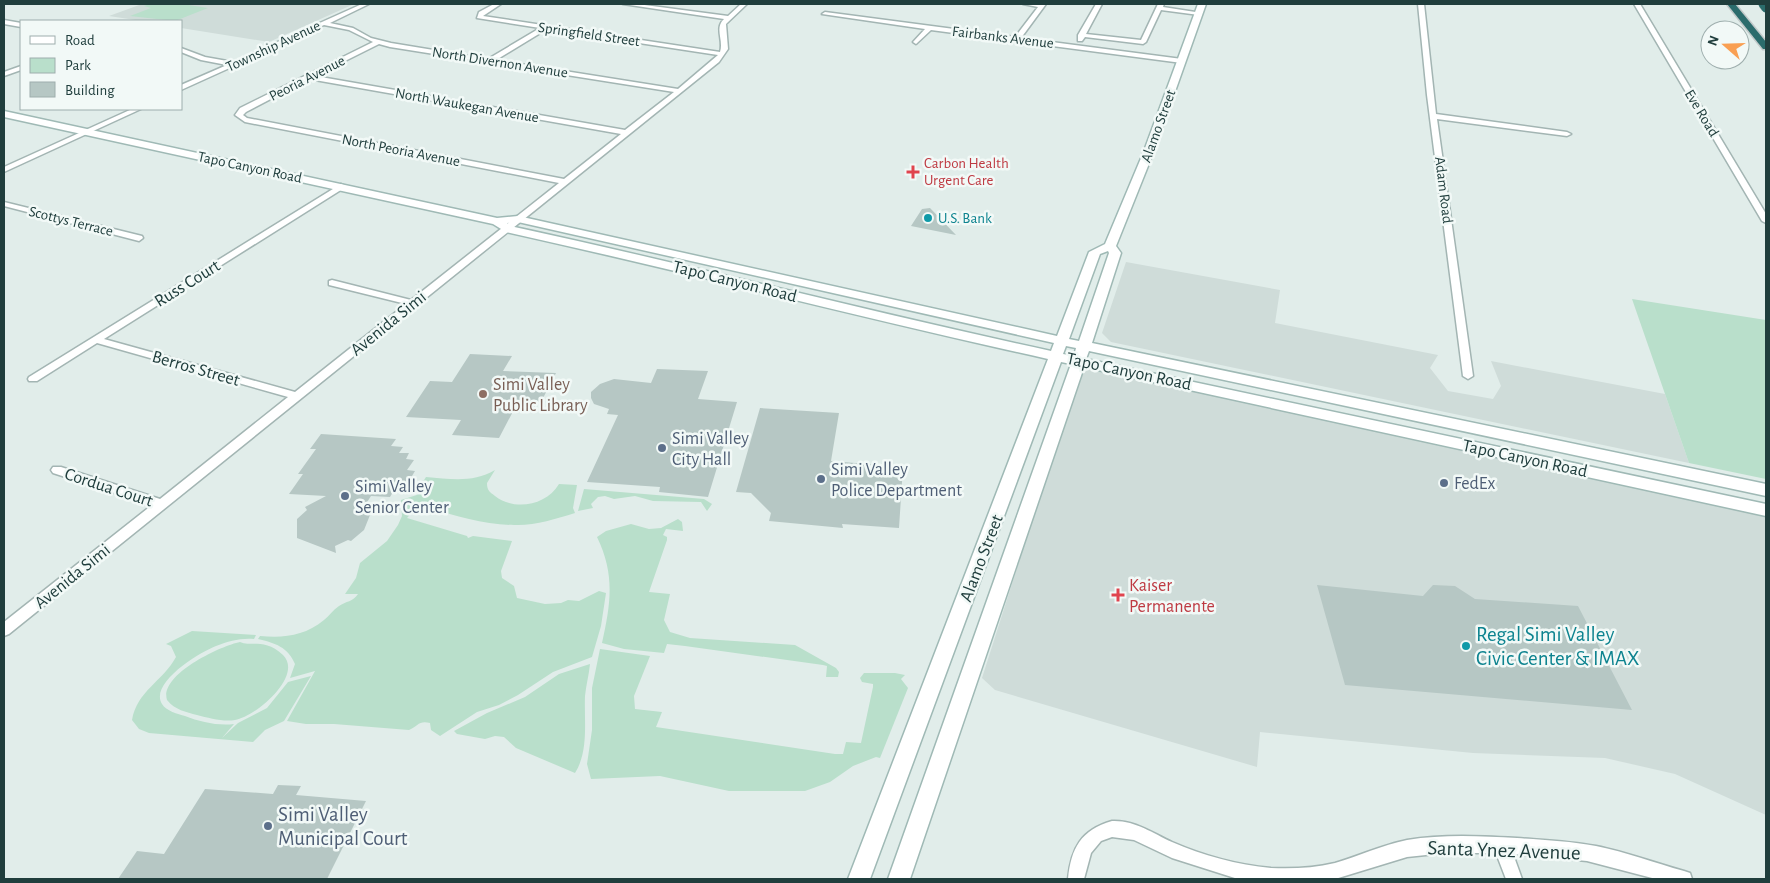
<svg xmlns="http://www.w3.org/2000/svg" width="1770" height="883" font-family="'Alegreya Sans',sans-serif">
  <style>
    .built { fill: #cfdcd9 }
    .green { fill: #b9dfcb }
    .building { fill: #b6c7c4 }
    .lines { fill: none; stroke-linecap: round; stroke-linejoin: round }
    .street-casing { stroke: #a3b5b3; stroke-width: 3 }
    .secondary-casing { stroke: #9fb9b5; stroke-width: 3 }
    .highway-casing { stroke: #c1c9c9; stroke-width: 3 }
    .street { fill: #fff; fill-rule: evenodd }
    .secondary { fill: #fff; fill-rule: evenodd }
    .highway { fill: #2b6c6c; fill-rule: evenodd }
    .highway-bridge-casing { stroke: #c1c9c9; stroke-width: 10; stroke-linecap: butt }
    .highway-bridge { stroke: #2b6c6c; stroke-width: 9 }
    .health-dot { fill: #e0444e; stroke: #f2f9f7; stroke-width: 2 }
    .culture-dot { fill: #0f9aa8; stroke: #f2f9f7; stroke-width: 2 }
    .education-dot { fill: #8d6e63; stroke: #f2f9f7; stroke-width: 2 }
    .service-dot { fill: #5c6f8a; stroke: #f2f9f7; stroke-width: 2 }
    .labels { text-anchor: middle; stroke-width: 5; stroke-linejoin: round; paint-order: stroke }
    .far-street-label { font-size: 15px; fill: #203e3d; stroke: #f2f9f7 }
    .far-health-label { font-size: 15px; fill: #be3a42; stroke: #f2f9f7; text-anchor: start }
    .far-culture-label { font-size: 15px; fill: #0d838f; stroke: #f2f9f7; text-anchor: start }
    .street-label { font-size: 18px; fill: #203e3d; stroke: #f2f9f7 }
    .education-label { font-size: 18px; fill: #785e54; stroke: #f2f9f7; text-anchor: start }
    .service-label { font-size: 18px; fill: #4e5e75; stroke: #f2f9f7; text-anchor: start }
    .health-label { font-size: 18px; fill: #be3a42; stroke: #f2f9f7; text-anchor: start }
    .near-culture-label { font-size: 21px; fill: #0d838f; stroke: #f2f9f7; text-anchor: start }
    .near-service-label { font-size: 21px; fill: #4e5e75; stroke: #f2f9f7; text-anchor: start }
    .near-street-label { font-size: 21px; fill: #203e3d; stroke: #f2f9f7 }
  </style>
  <rect width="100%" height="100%" fill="#e1edea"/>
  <path class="built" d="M142 4H354L269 42 181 28V21H142L109 16Z
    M1126 262 1280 290 1275 323 1438 355 1430 368 1448 391 1493 399 1501 386 1491 361 1665 394 1689 463 1111 342 1102 333Z
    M1082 364 1766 513V815L1675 774 1605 758 1473 753 1260 732 1257 767 995 690 982 678Z"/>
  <path class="green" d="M150 4H182L208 8 175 21 130 16 151 8 144 6Z
    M1632 299 1766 320V479L1689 463Z
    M495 470 487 483C487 491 490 492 495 496 514 511 546 506 559 484L577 485 573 508 575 513C555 519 534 526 514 525 483 525 451 514 422 506L416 508 407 518 467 536 468 538 473 536 512 541 501 571 502 578 514 586 517 598 545 604 561 603 568 600 579 601 599 591 606 593 601 626 592 657 553 672 518 695 499 705 477 712 440 736 431 730 430 723C419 720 418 726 409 730L334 724H306L287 721 315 671 290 678 295 664C288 647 275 643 258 639L260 636C285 638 304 636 324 620 329 616 333 610 339 606 346 601 353 602 358 594H345L356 578 360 563 387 541 398 525 402 516 401 500 420 494 417 491 426 477C451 479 473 483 495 470Z
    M584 489 704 499 712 504 707 511 701 502 653 501 635 496 614 499 605 496 598 497 591 504 593 508 578 511Z
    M678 519 682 522 683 531 666 529 663 535 667 537V540L649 592 670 594 664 620 670 632 690 638 795 645 836 668 839 672 838 677H826L827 666 823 665 685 646 667 644 664 653 624 649 602 643C611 603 615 574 597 537L606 531 631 524 649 529 661 528Z
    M192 631 256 635 254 639C240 638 229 641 216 646 200 652 149 683 162 704 166 711 178 714 185 716 200 722 218 726 234 724L222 738 238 723 267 708 288 682 311 676 284 721 265 730 253 742 149 733 139 729 132 720C137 691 163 681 176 657L171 646 166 644Z
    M240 642C251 647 265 638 283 655 304 676 255 717 235 720 223 722 209 718 197 715 186 712 175 710 167 700 159 675 220 646 240 642Z
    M600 649 650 656 634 696 635 709 662 712 656 727 835 754H843L846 742 861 743 873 687V684L862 682 860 678 864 673H895L905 675 901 679 908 688 880 758 876 757 853 766 830 782 805 791H729L660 776 591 779 587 764 592 730V688Z
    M590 664C589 675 586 685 585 696 584 721 589 751 575 773L516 748 504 737 495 736 485 739 457 734 454 731 487 713 525 697 559 674Z"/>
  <path class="building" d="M930 208 956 235 911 226 922 209Z
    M470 354 512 356 503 371 556 373 541 402 519 400 499 438 452 435 461 420 406 417 430 381 452 382Z
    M657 369 708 371 698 399 737 402 708 497 659 492 660 487 587 482 618 415 607 414 609 409 594 404 591 398V392L600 384 614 379 651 383Z
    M760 408 839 413 831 461 903 467 899 528 842 524 843 528 769 521 771 513 751 493 736 492Z
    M321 434 396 439 391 446 403 447 399 453H409L406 459 414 460 407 470 415 471 406 486 397 485 390 497 371 496 362 510 370 515 364 530 351 541 348 540 335 546 336 553 297 538V519L307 510 305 507 326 496 289 494 303 474H298L316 449H310Z
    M1317 585 1423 596 1433 585 1455 586 1475 599 1578 606 1632 710 1345 685Z
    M278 785 301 786 296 795 366 801 327 879H118L137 851 164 854 205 789 273 794Z"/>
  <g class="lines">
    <g class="street-casing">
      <path id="street" d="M362 4H369L330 23 353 28 371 38 391 43 488 59 540 28 477 18 479 12 494 4H501L483 16 720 52C724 40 714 28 724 19L623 4H637L728 16 741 4H747L726 24 728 49 719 62 9 634 4 636V622L152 505 53 473 51 470 53 467H61L160 499 288 397 97 343 37 381H29L28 379 29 377 341 184 345 186 344 188 104 339 295 392 406 304 329 285V281L332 280 411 300 559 183 245 122 235 115 240 108 373 42 349 30 324 25 181 90V85L227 65 201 60 181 52V48L205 57 233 62ZM547 29 718 55 678 89 496 60ZM379 44 390 47 674 92 625 130 315 76ZM309 79 621 134 564 179 247 118 243 115 246 112Z
        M1023 4H1046L1021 38 1182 59 1185 61 1182 63 931 30 916 44 913 42 925 29 822 14 825 12 1015 37 1038 7Z
        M1096 4H1102L1086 34 1141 40 1158 4H1164L1163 7 1202 13 1199 15 1161 10 1146 42 1143 44 1085 37 1082 41H1078V35Z
        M1418 4H1424L1436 114 1567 132 1571 134 1567 136 1437 119 1473 376 1468 379 1463 376 1427 95Z
        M1634 4H1640L1766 214V223L1762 221Z
        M4 20 21 23V27L4 24Z
        M21 66V70L4 76V72Z
        M132 109H141L4 172V167Z
        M4 202 142 236 143 238 139 241 4 206Z
        M1112 821C1135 820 1152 833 1172 842 1202 855 1238 865 1271 868 1292 869 1314 868 1335 863 1359 856 1382 845 1407 840 1443 834 1481 836 1517 838 1543 840 1570 841 1596 846 1626 852 1655 863 1684 871L1690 873 1692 879H1656L1587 861 1513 854 1522 879H1506L1496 853H1445L1407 857 1335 879H1238L1172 858 1134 840 1112 837 1101 841 1091 853 1084 879H1068C1071 848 1081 830 1112 821Z"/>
    </g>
    <g class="secondary-casing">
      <path id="secondary" d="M1198 4H1206L1154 151 1116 246 1121 253 1092 343 1766 484V496L1089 351 1086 359 1766 504V516L1084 367 910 879H888L1071 364 1061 362 870 879H848L1048 359C867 319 687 272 506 232L493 224 4 117V111L497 218 518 216 1057 336 1089 252 1105 244 1144 151ZM518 222 1054 343 1051 351C870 312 691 265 510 226L507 223ZM1108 251 1109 253 1079 341 1069 339 1100 254ZM1066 346 1076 348 1074 356 1063 354Z"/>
    </g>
    <g class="highway-casing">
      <path id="highway" d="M1727 4H1735L1766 42V49H1763Z"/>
    </g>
    <use href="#street" class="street"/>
    <use href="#secondary" class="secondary"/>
    <use href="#highway" class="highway"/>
    <g class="highway-bridge-casing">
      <path id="highway-bridge" d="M1763 4 1766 8"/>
    </g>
    <use href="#highway-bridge" class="highway-bridge"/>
  </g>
  <g class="health-dot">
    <path d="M910.5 164.5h5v5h5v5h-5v5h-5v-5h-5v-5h5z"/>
    <path d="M1115.5 587.5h5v5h5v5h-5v5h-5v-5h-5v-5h5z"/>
  </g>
  <g class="culture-dot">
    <circle cx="928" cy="218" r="5"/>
    <circle cx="1466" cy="646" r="5"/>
  </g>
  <circle class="education-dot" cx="483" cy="394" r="5"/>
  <g class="service-dot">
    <circle cx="662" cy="448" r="5"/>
    <circle cx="821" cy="479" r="5"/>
    <circle cx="1444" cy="483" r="5"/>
    <circle cx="345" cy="496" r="5"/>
    <circle cx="268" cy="826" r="5"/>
  </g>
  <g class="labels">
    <g class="far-street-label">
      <text transform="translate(589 34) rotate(8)" y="5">Springfield Street</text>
      <text transform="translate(1003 37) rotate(7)" y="5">Fairbanks Avenue</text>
      <text transform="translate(273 46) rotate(-25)" y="5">Township Avenue</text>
      <text transform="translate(500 62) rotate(9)" y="5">North Divernon Avenue</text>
      <text transform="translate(307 78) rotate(-27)" y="5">Peoria Avenue</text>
      <text transform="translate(467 105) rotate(10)" y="5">North Waukegan Avenue</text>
      <text transform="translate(1702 113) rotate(59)" y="5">Eve Road</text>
      <text transform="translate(1158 126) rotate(-70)" y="5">Alamo Street</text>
      <text transform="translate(401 150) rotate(11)" y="5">North Peoria Avenue</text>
      <text transform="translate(250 167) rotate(12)" y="5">Tapo Canyon Road</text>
      <text transform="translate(1444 190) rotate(83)" y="5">Adam Road</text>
      <text transform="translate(71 221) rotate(14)" y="5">Scottys Terrace</text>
    </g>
    <g class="far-health-label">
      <text x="924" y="168">Carbon Health<tspan x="924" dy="17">Urgent Care</tspan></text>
    </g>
    <g class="far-culture-label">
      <text x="938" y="223">U.S. Bank</text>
    </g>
    <g class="street-label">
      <text transform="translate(735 281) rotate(14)" y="6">Tapo Canyon Road</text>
      <text transform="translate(187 283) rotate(-32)" y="6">Russ Court</text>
      <text transform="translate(388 323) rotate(-39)" y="6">Avenida Simi</text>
      <text transform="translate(196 368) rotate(16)" y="6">Berros Street</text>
      <text transform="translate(1129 371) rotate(12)" y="6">Tapo Canyon Road</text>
      <text transform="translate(1525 458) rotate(12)" y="6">Tapo Canyon Road</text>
      <text transform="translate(109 487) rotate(18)" y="6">Cordua Court</text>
      <text transform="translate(981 558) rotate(-69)" y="6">Alamo Street</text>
      <text transform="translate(72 576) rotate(-39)" y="6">Avenida Simi</text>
    </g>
    <g class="education-label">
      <text x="493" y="390">Simi Valley<tspan x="493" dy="21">Public Library</tspan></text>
    </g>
    <g class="service-label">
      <text x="672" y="444">Simi Valley<tspan x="672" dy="21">City Hall</tspan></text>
      <text x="831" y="475">Simi Valley<tspan x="831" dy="21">Police Department</tspan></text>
      <text x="1454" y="489">FedEx</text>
      <text x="355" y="492">Simi Valley<tspan x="355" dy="21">Senior Center</tspan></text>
    </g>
    <g class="health-label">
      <text x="1129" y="591">Kaiser<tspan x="1129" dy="21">Permanente</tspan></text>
    </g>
    <g class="near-culture-label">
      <text x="1476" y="641">Regal Simi Valley<tspan x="1476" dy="24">Civic Center &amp; IMAX</tspan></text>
    </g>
    <g class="near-service-label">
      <text x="278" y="821">Simi Valley<tspan x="278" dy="24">Municipal Court</tspan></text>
    </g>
    <g class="near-street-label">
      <text transform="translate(1504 850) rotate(2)" y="7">Santa Ynez Avenue</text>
    </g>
  </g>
  <rect width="1770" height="883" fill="none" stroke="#203e3d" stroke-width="10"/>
  <rect x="20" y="20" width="162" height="90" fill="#f2f9f7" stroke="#9eaead"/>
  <rect x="30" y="36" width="25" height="8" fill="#ffffff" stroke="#9eaead"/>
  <text x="65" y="45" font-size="15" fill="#203e3d">Road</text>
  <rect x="30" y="58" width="25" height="15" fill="#b9dfcb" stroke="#9eaead"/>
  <text x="65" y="70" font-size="15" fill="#203e3d">Park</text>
  <rect x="30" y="82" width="25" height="15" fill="#b6c7c4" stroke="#9eaead"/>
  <text x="65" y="95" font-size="15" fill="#203e3d">Building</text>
  <g transform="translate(1725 45) rotate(290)"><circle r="24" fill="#f2f9f7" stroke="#9eaead"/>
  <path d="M0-4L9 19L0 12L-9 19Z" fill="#f99f52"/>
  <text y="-8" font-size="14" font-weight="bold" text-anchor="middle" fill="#203e3d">N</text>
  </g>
</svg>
